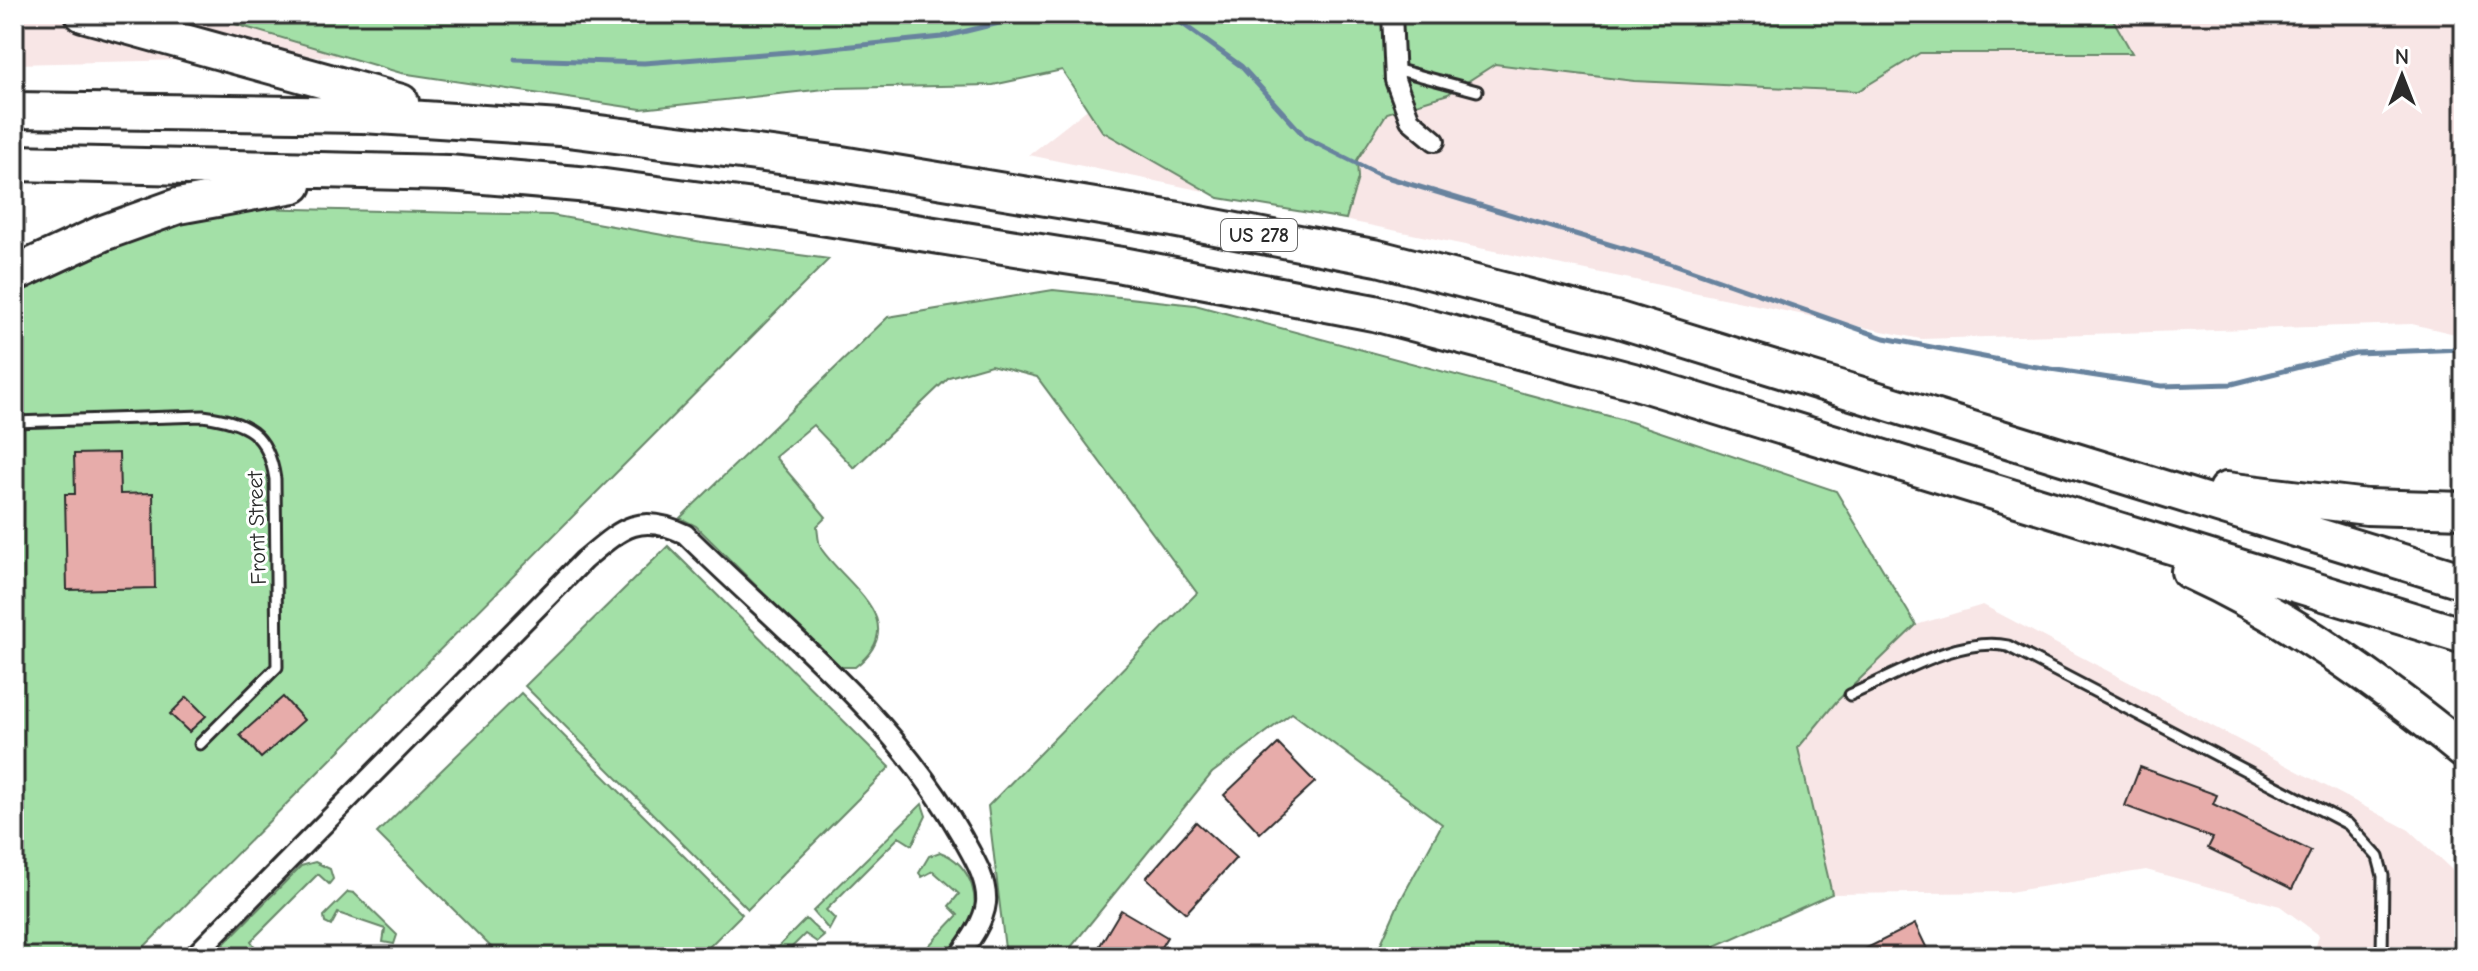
<svg xmlns="http://www.w3.org/2000/svg" width="2478" height="971" font-family="'Comic Neue',sans-serif">
  <style>
    .built { fill: #f8e6e6 }
    .green { fill: #a3e0a7; stroke: #678669; stroke-width: 2 }
    .lines { fill: none; stroke-linecap: round; stroke-linejoin: round }
    .stream { stroke: #68839e; stroke-width: 5 }
    .building { fill: #e7acaa; stroke: #2b2b2b; stroke-width: 2 }
    .service-casing { stroke: #2b2b2b; stroke-width: 15 }
    .minor-casing { stroke: #2b2b2b; stroke-width: 24 }
    .motorway-casing { stroke: #2b2b2b; stroke-width: 40 }
    .service { stroke: #fff; stroke-width: 9 }
    .minor { stroke: #fff; stroke-width: 18 }
    .motorway { stroke: #fff; stroke-width: 34 }
    .labels { text-anchor: middle; stroke-width: 6; stroke-linejoin: round; paint-order: stroke }
    .shield { fill: #fff; stroke: #6b6b6b; stroke-width: 2 }
    .shield-label { font-size: 20px; font-weight: bold; fill: #2b2b2b }
    .street-label { font-size: 22px; fill: #2b2b2b; stroke: #fff }
  </style>
  <rect width="100%" height="100%" fill="#fff"/>
  <filter id="ink" filterUnits="userSpaceOnUse"><feTurbulence type="fractalNoise" baseFrequency=".0125" numOctaves="2"/><feDisplacementMap in="SourceGraphic" scale="16" xChannelSelector="R" yChannelSelector="G"/><feConvolveMatrix kernelMatrix="1 2 1 2 8 2 1 2 1" color-interpolation-filters="sRGB"/></filter>
  <g filter="url(#ink)">
    <path class="built" d="M14 14H2464V336L2412 324 1921 339 1029 155 1179 37 14 64Z
      M1983 605 2409 830 2464 881V957H2313L2319 935 2280 906 2146 870 2009 892 1832 894 1798 748 1836 702 1916 625Z"/>
    <path class="green" d="M201 14H1000L1010 19 1024 14H2110L2132 53H1920L1858 91 1634 81 1495 64 1448 94 1387 113 1357 160 1358 178 1346 219 1219 198 1102 131 1062 70 993 85 834 88 641 109 401 73Z
      M253 208 551 215 702 242 829 259 134 957H14V290L144 223Z
      M1053 290 1195 305 1631 422 1836 491 1916 625 1836 702 1798 748 1832 894 1691 957H1375L1398 905 1442 824 1292 713 1212 773 1063 957H1006L988 806 1197 593 1037 377 991 365 949 377 854 468 813 425 775 457 826 517 817 526C818 534 818 544 822 550 847 586 913 622 855 667H838L696 526 680 518 888 317Z
      M668 546 890 767 748 909 525 686Z
      M521 693 742 914 699 957H501L377 833Z
      M922 804 926 816 912 845 899 837 826 910 835 919 829 930 813 911Z
      M940 852C972 863 984 904 967 933 962 942 952 949 945 957H918L958 915 949 906 959 894 933 871 922 877 919 873 929 856Z
      M315 862 330 869 333 879 329 884 318 874 251 941 259 953 257 957 244 949 236 957H211L301 866Z
      M348 892 354 893 397 935 394 944 383 942 385 929 338 913 331 926 325 923 324 916Z
      M806 919 824 936 817 942 805 934 782 957H768Z"/>
    <g class="lines">
      <path class="stream" d="M1169 14 1241 66 1306 138 1380 175 1668 262 1884 338 2031 366 2162 386 2232 384 2355 353 2464 349
        M515 59 644 63 802 51 942 37 1036 14"/>
    </g>
    <path class="building" d="M119 453 120 494 153 493 155 588 67 590 65 494H75L74 454Z
      M187 697 206 716 189 732 170 714Z
      M283 697 304 720 261 758 240 735Z
      M1278 744 1315 782 1260 833 1224 795Z
      M2140 767 2217 795 2213 804 2311 851 2292 889 2208 848 2213 838 2125 806Z
      M1196 822 1236 858 1186 913 1146 878Z
      M1121 910 1167 937 1155 957H1093Z
      M1915 924 1931 957H1849Z"/>
    <g class="lines">
      <g class="service-casing">
        <path id="service" d="M1395 69 1477 91
          M14 422 203 416C246 422 268 432 275 479L277 667 200 744
          M1850 695C1895 676 1960 635 2008 646L2348 824 2378 857 2383 876 2382 957"/>
      </g>
      <g class="minor-casing">
        <path id="minor" d="M1392 14 1395 80 1410 120 1435 141
          M193 957 584 560C620 530 638 511 685 534 784 632 891 712 961 835 972 855 988 879 986 903 984 922 969 942 958 957"/>
      </g>
      <g class="motorway-casing">
        <path id="motorway" d="M83 14 401 102
          M14 110 363 115 560 128 835 163 1173 219 1378 258 1619 320 2464 581
          M14 163 448 173 590 185 783 211 1122 265 1374 313 1633 381 2464 636
          M14 274 103 233 178 206 294 185
          M2226 490 2367 507 2464 510
          M2189 571C2288 616 2379 682 2464 751"/>
      </g>
      <use href="#service" class="service"/>
      <use href="#minor" class="minor"/>
      <use href="#motorway" class="motorway"/>
    </g>
  </g>
  <g class="labels">
    <rect class="shield" x="1221" y="219" width="76" height="32" rx="6"/>
    <g class="shield-label">
      <text x="1259" y="242">US 278</text>
    </g>
    <g class="street-label">
      <text transform="translate(256 528) rotate(-92)" y="8">Front Street</text>
    </g>
  </g>
  <rect width="2478" height="971" fill="none" stroke="#fff" stroke-width="48"/>
  <rect x="24" y="24" width="2430" height="923" fill="none" stroke="#2b2b2b" stroke-width="3" filter="url(#ink)"/>
  <g transform="translate(2402 76)" stroke="#ffffff" stroke-width="6" paint-order="stroke">
  <path d="M0-6L14 30L0 20L-14 30Z" fill="#2b2b2b"/>
  <text y="-12" font-size="22" font-weight="bold" text-anchor="middle" fill="#2b2b2b">N</text>
  </g>
</svg>
